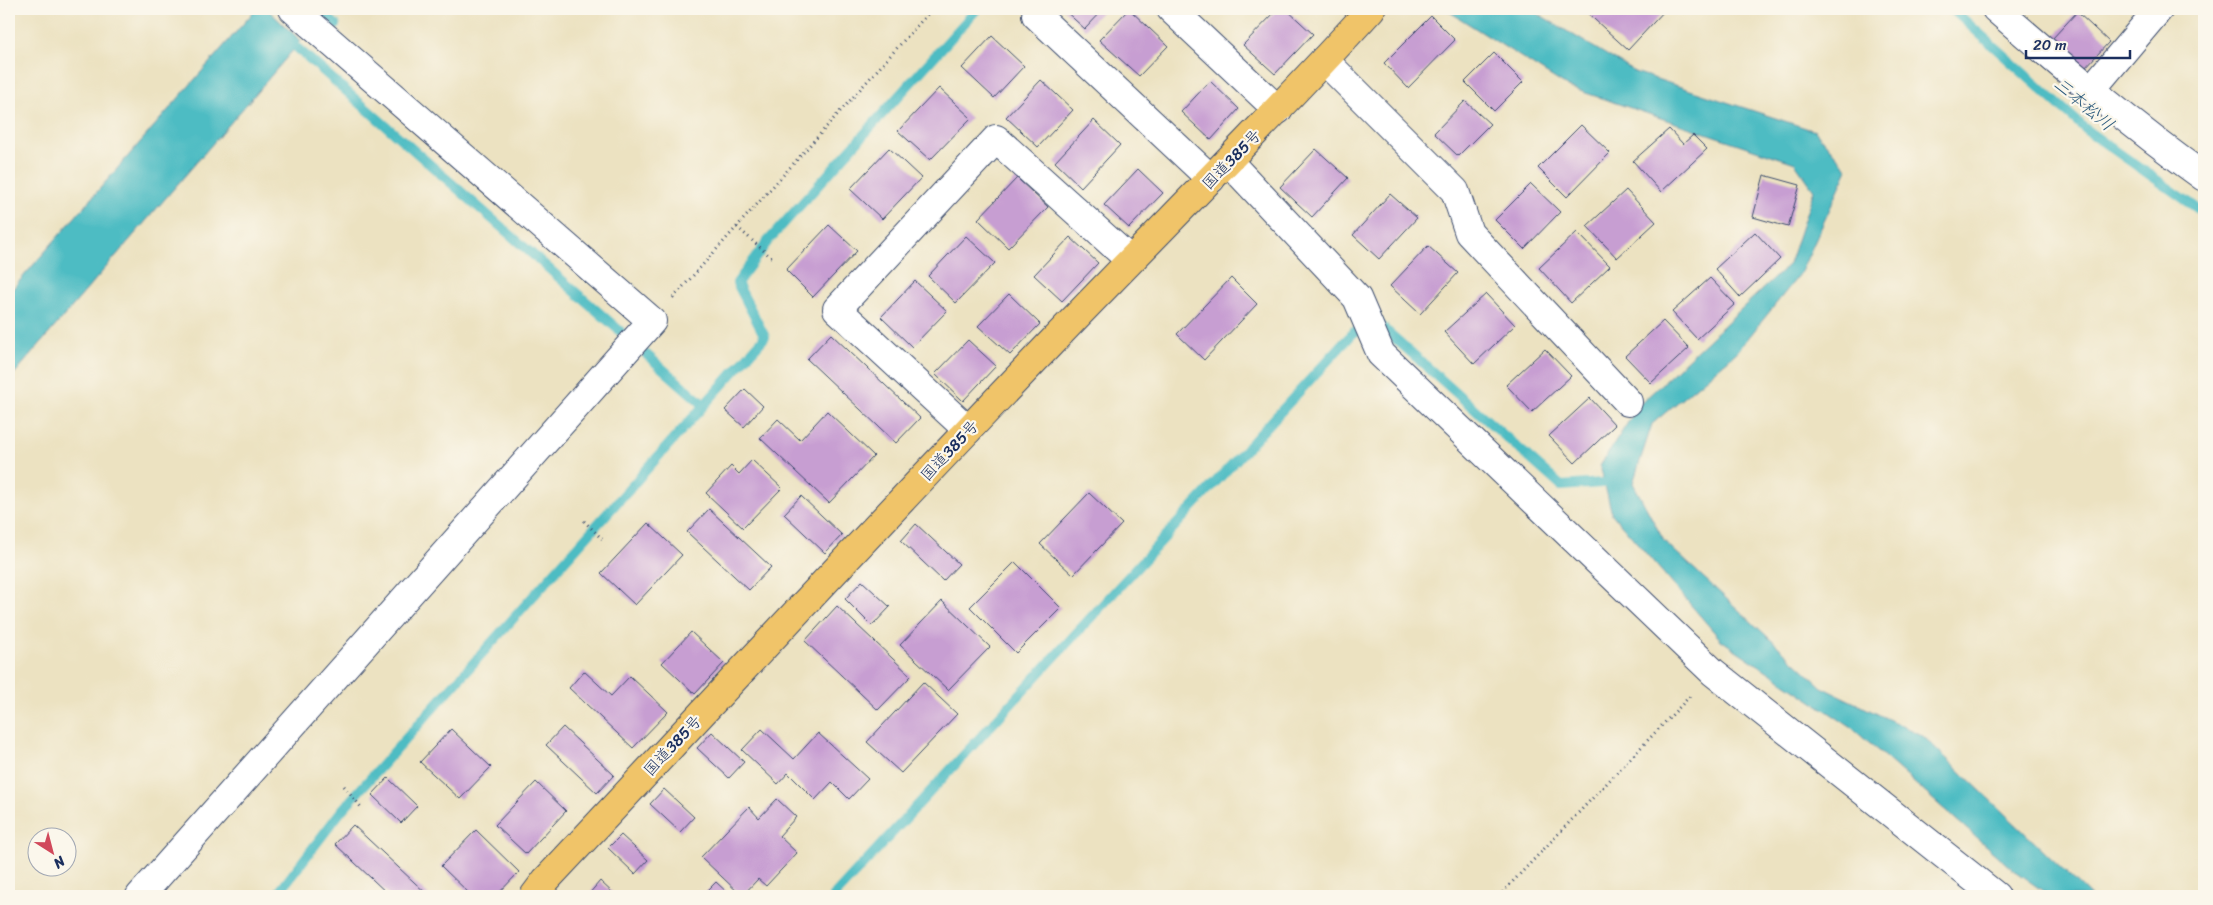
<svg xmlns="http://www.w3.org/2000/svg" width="2213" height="905" font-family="Sriracha,'Klee One',sans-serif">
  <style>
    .water { fill: #4dbcc3; stroke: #347690 }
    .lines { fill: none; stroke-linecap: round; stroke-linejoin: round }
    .stream { stroke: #4dbcc3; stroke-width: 10 }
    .building { fill: #c79ed2 }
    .minor-casing { stroke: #3a4a6d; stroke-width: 30 }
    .highway-casing { stroke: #3a4a6d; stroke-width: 30 }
    .path { stroke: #3a4a6d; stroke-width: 3; stroke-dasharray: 1 4; stroke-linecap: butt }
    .minor { stroke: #fff; stroke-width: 28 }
    .highway { stroke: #f0c469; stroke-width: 28 }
    .labels { text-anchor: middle; stroke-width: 4.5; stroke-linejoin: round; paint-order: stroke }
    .street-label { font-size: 16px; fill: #1b2f5e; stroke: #fbf7ec }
    .water-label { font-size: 18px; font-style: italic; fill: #2a597c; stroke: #fbf7ec }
  </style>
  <rect width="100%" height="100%" fill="#fbf7ec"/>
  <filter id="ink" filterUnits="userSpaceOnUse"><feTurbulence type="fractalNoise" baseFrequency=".02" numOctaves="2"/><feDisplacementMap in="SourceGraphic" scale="10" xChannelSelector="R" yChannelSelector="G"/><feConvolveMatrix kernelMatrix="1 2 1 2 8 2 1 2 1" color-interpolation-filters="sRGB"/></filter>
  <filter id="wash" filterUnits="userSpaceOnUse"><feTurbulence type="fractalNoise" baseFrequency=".0096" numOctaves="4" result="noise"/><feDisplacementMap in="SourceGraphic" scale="20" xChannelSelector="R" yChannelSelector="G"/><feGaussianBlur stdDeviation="1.12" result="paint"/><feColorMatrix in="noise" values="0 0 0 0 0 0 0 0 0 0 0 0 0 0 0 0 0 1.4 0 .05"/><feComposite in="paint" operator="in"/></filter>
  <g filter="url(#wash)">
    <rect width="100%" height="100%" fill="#ece2c1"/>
    <path class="water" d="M256 9H267L301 41 9 380V293Z
      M1445 9H1530L1635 72 1815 131 1848 169 1800 274 1737 352 1652 424 1633 483 1664 541 1822 687 1923 736 2091 896H2050L2012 869 1852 728 1721 640 1612 514 1600 466 1639 405 1789 264 1814 190 1795 163 1568 87Z"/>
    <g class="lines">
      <path class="stream" d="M320 9 319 10 336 25
        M1952 9 2089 132 2204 213
        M296 47 620 331
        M647 355 704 405
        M276 896 342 810 765 337 737 283 768 241 977 9
        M834 896 1354 332 1380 325 1561 486 1616 482"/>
    </g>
    <g id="blocks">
      <path class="building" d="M1063 9H1104L1085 29Z
        M1129 9 1168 46 1139 76 1099 40Z
        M1278 9H1286L1313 34 1275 74 1243 45Z
        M1583 9H1666L1628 50Z
        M2077 12 2109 42 2084 69 2052 39Z
        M1431 16 1455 40 1408 88 1384 63Z
        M992 36 1024 66 994 98 962 68Z
        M1494 53 1523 82 1494 111 1465 82Z
        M1041 80 1073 110 1038 147 1006 117Z
        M1210 81 1239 109 1211 140 1181 112Z
        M939 88 971 118 930 160 898 131Z
        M1465 101 1490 124 1458 156 1434 133Z
        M1094 120 1120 145 1081 187 1055 162Z
        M1581 125 1610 153 1567 197 1538 168Z
        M1669 129 1683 144 1693 135 1707 149 1661 192 1633 161Z
        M889 148 921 178 882 219 850 189Z
        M1316 149 1348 178 1312 217 1280 187Z
        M1138 169 1163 193 1129 228 1104 205Z
        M1764 175 1800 185 1788 227 1753 217Z
        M1017 178 1048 207 1008 248 978 219Z
        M1531 184 1560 212 1524 249 1495 220Z
        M1626 190 1656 222 1617 258 1587 226Z
        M1390 194 1417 218 1379 259 1353 235Z
        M829 225 857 251 813 297 786 270Z
        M1577 232 1610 266 1571 303 1539 268Z
        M1755 232 1780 259 1740 297 1715 269Z
        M966 236 995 263 956 303 928 276Z
        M1070 237 1098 263 1062 301 1034 275Z
        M1428 246 1458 273 1420 314 1390 286Z
        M1231 278 1257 304 1204 360 1177 334Z
        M1710 278 1735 304 1697 339 1672 312Z
        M915 281 947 311 912 347 881 317Z
        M1009 294 1040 324 1010 355 978 326Z
        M1486 294 1515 325 1474 364 1444 332Z
        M1663 321 1689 348 1651 383 1625 356Z
        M831 334 920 418 896 443 807 359Z
        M968 340 996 366 963 401 935 374Z
        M1545 349 1571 376 1532 412 1506 385Z
        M745 389 763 406 744 427 725 410Z
        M1590 398 1615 425 1575 463 1549 436Z
        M827 411 874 456 829 503 760 438 778 419 800 440Z
        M752 460 782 488 743 528 706 493 731 466 739 474Z
        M1089 493 1122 524 1073 575 1040 544Z
        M801 496 842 535 825 553 784 514Z
        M709 509 771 567 749 590 687 532Z
        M648 523 682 555 635 605 601 573Z
        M916 524 959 564 943 581 901 541Z
        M1015 562 1061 608 1016 653 970 607Z
        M862 581 890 607 872 626 845 599Z
        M942 601 990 647 948 690 900 645Z
        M837 606 911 676 878 710 805 641Z
        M691 632 724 663 695 694 662 663Z
        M584 671 611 696 630 676 668 712 633 748 569 688Z
        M923 682 957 714 901 773 867 742Z
        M563 727 614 775 597 793 546 745Z
        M451 729 491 767 460 799 420 762Z
        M762 729 794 759 818 733 868 779 849 799 832 782 815 800 788 773 778 784 742 750Z
        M712 732 744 762 729 778 697 748Z
        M388 778 417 806 401 823 372 795Z
        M536 782 566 811 526 854 495 825Z
        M664 789 694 817 680 832 650 804Z
        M777 799 796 817 779 836 797 853 766 886 758 879 742 896 701 857 749 807 759 818Z
        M353 825 429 896H390L335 844Z
        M476 830 519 872 496 896H472L441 866Z
        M621 835 648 860 635 874 608 848Z
        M600 881 616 896H590L588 895Z
        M716 882 731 896H702Z"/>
    </g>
  </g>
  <g filter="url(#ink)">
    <use href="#blocks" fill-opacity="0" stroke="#3a4a6d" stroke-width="1"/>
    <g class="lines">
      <g class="minor-casing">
        <path id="minor" d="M1171 9 1278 110
          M1996 9C2064 68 2131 125 2204 177
          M1036 15 1211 179
          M1324 60 1455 191 1469 233 1628 402
          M2090 91 2159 9
          M1229 162 1357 298 1381 354 1713 672 1996 896
          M968 430 837 309 996 139 1130 260
          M140 896 652 321 293 9"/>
      </g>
      <g class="highway-casing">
        <path id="highway" d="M534 896 546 880C714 701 880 521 1050 344 1157 232 1267 124 1371 9"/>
      </g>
      <path class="path" d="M737 227 772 258
        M673 298 932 9
        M584 521 602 539
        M344 786 361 807
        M1499 896 1692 694"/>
      <use href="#minor" class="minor"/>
      <use href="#highway" class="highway"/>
    </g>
  </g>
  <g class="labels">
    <g class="street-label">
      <text transform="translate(1231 159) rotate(-46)" y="6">国道385号</text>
      <text transform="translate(949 450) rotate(-47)" y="6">国道385号</text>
      <text transform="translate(672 745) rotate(-47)" y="6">国道385号</text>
    </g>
    <g class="water-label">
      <text transform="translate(2084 104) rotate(40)" y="6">三本松川</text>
    </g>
  </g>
  <rect width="2213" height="905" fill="none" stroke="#fbf7ec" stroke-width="30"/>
  <g transform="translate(52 852) rotate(144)"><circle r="24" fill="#fbf7ec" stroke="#a1a7b3"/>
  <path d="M0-4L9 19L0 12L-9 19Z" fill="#d1495b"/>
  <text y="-8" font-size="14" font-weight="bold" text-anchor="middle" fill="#1b2f5e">N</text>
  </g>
  <path d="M2026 50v8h104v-8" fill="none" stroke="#1b2f5e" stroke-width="2.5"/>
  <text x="2033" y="50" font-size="15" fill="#1b2f5e" stroke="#fbf7ec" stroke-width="4" paint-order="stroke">20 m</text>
</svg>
